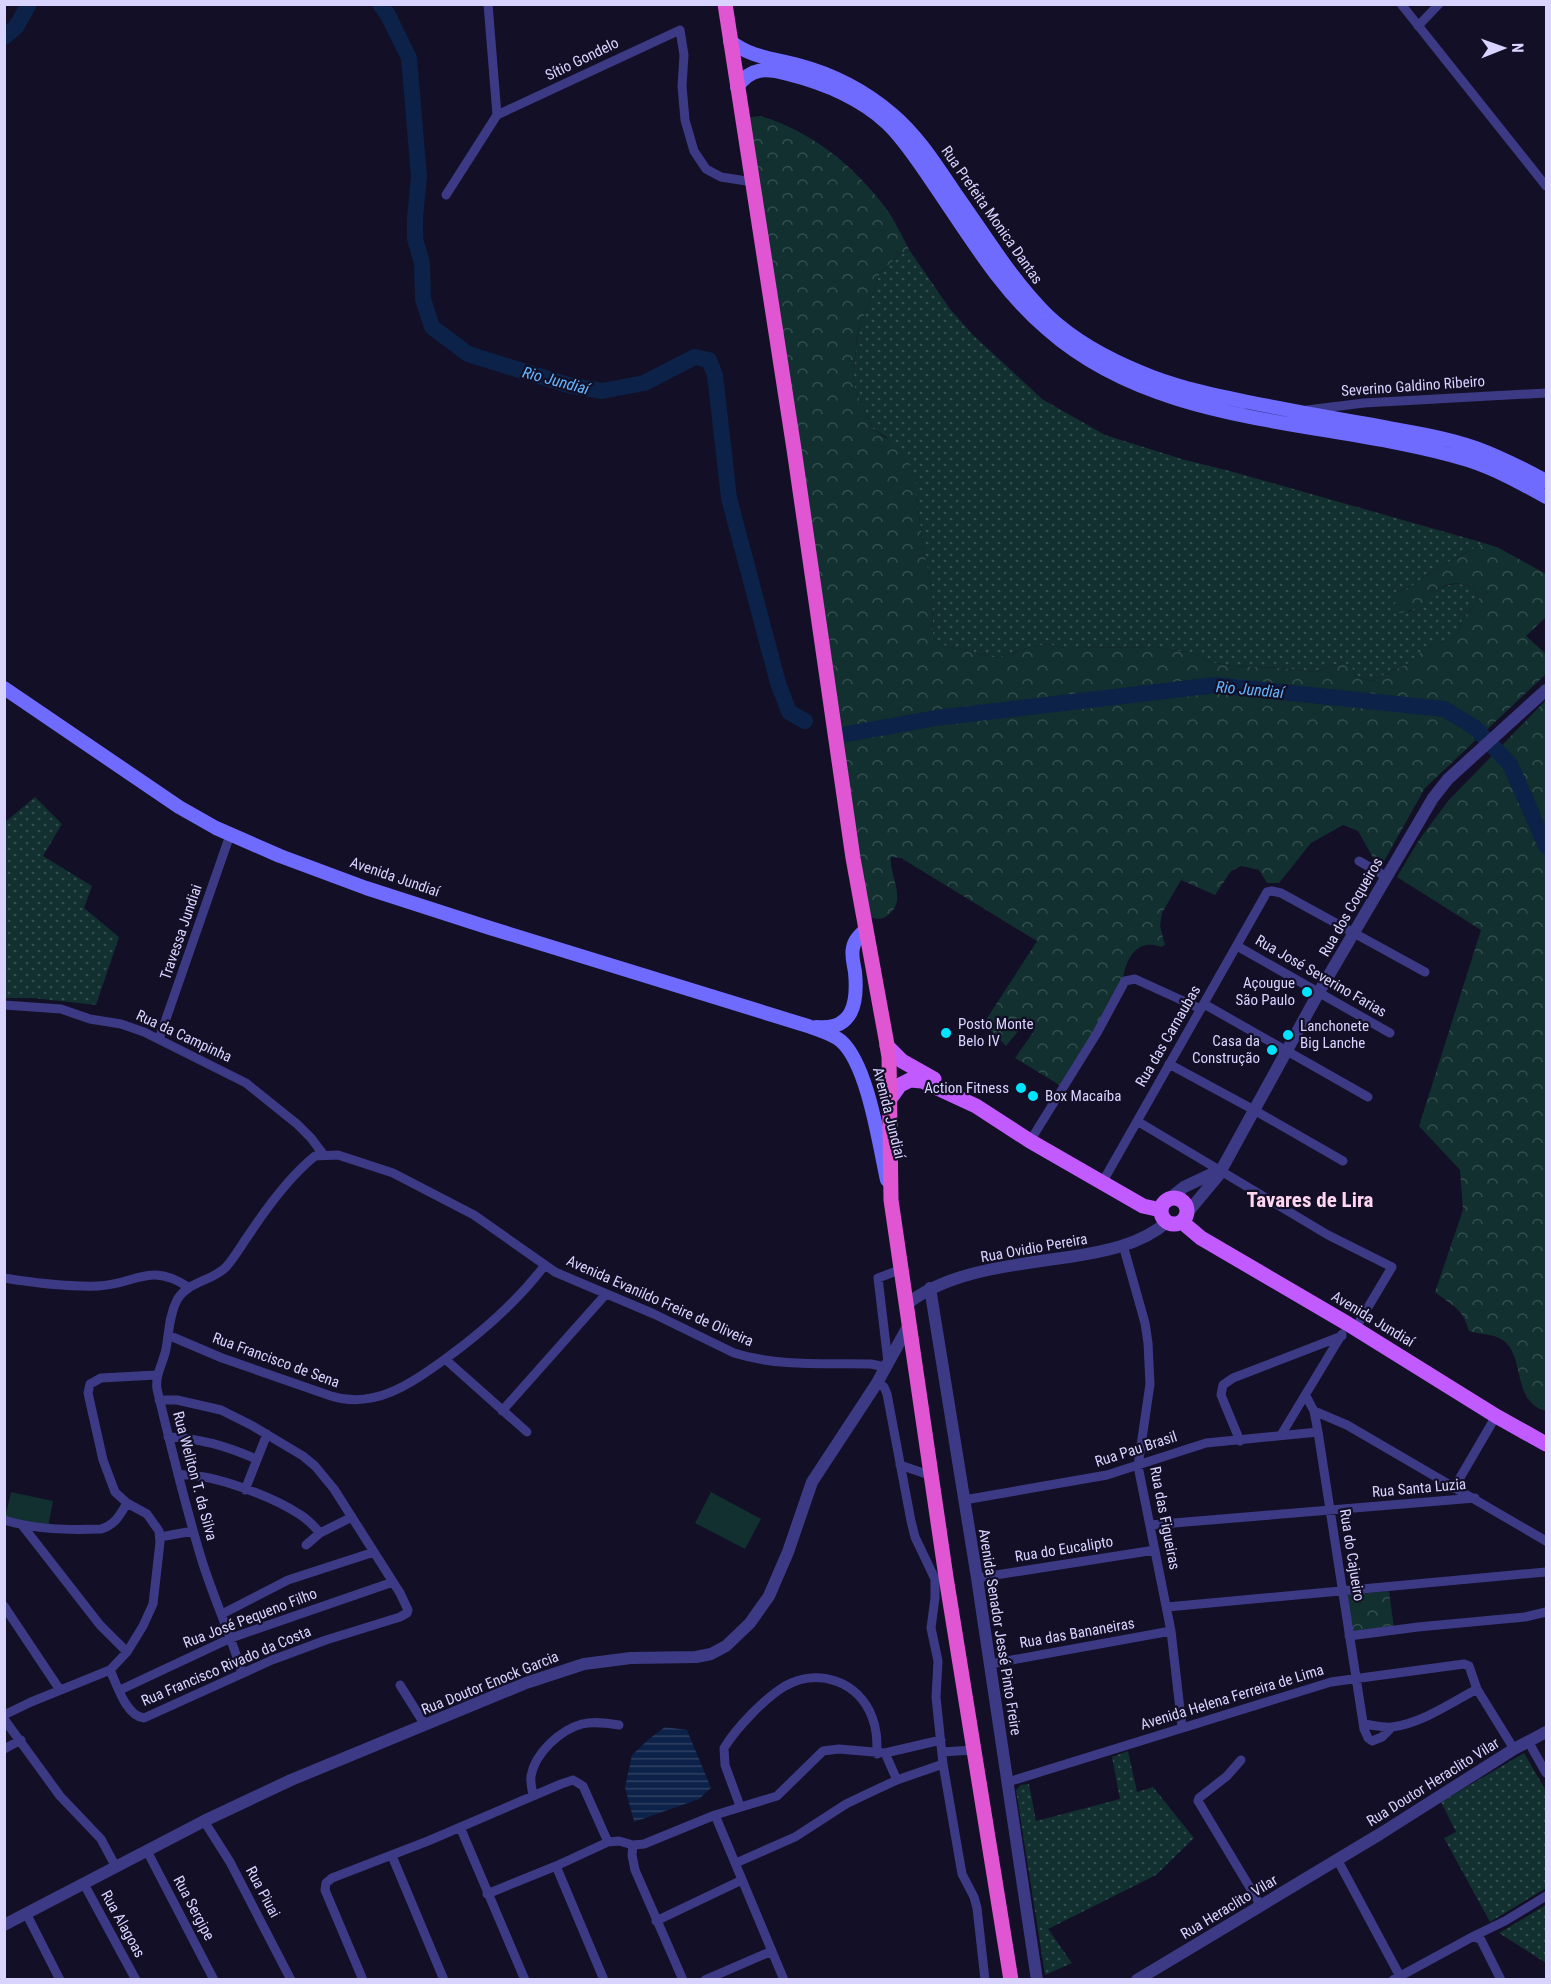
<svg xmlns="http://www.w3.org/2000/svg" width="1551" height="1984" font-family="'Roboto Condensed',sans-serif">
  <style>
    .grass { fill: url(#grass-dots) }
    .forest { fill: url(#forest-crowns) }
    .pitch { fill: #12302f }
    .water { fill: url(#water-rules) }
    .lines { fill: none; stroke-linecap: round; stroke-linejoin: round }
    .river { stroke: #0c2248; stroke-width: 16 }
    .minor { stroke: #3d3a85; stroke-width: 9 }
    .tertiary { stroke: #3d3a85; stroke-width: 12 }
    .secondary { stroke: #6f6bff; stroke-width: 14 }
    .primary { stroke: #c25bff; stroke-width: 15 }
    .trunk { stroke: #e055d1; stroke-width: 15 }
    .poi-dot { fill: #00e5ff; stroke: #130f26; stroke-width: 2 }
    .labels { text-anchor: middle; stroke-width: 4.5; stroke-linejoin: round; paint-order: stroke }
    .street-label { font-size: 15px; fill: #d9d4ff; stroke: #130f26 }
    .poi-label { font-size: 15px; fill: #d9d4ff; stroke: #130f26; text-anchor: end }
    .water-label { font-size: 16px; font-style: italic; fill: #62b6ff; stroke: #130f26 }
    .district-label { font-size: 21px; font-weight: bold; fill: #ffd6f0; stroke: #130f26 }
  </style>
  <defs>
    <pattern id="grass-dots" width="8" height="8" patternUnits="userSpaceOnUse" patternTransform="scale(1.5)"><rect width="8" height="8" fill="#12302f"/><path d="M2 2h.1M6 6h.1" fill="none" stroke="#344d4e" stroke-width="1.8" stroke-linecap="round"/></pattern>
    <pattern id="forest-crowns" width="20" height="18" patternUnits="userSpaceOnUse" patternTransform="scale(1.5)"><rect width="20" height="18" fill="#12302f"/><path d="M2 6a3 3 0 1 1 6 0M12 15a3 3 0 1 1 6 0" fill="none" stroke="#344d4e"/></pattern>
    <pattern id="water-rules" width="6" height="5" patternUnits="userSpaceOnUse" patternTransform="scale(1.5)"><rect width="6" height="5" fill="#0c2248"/><path d="M0 2.5h6" fill="none" stroke="#2f4163"/></pattern>
  </defs>
  <rect width="100%" height="100%" fill="#130f26"/>
  <path class="grass" d="M910 251 950 309 972 334 1042 399 1105 435 1185 460 1230 471 1484 543 1437 568 1412 586 1397 592 1409 612C1431 596 1444 575 1474 588L1479 599 1462 620 1458 633 1448 641 1434 644 1422 651 1409 663 1371 681 1356 676 1351 666 1342 662 1315 672 1279 668 1232 666 1210 662 1191 652 1169 650 1156 647 1065 648 1048 644 1027 648 996 658 942 645 933 638 932 590 924 551 916 496V481L886 437 873 429 858 396 853 382 857 335 880 273 899 255Z
    M35 797 62 824 43 856 92 886 84 908 119 937 96 1005 33 998H5V822Z
    M1128 1751 1137 1792 1153 1787 1194 1838 1156 1875 1048 1929 1072 1963 1045 1975 1016 1790 1021 1785 1029 1784 1036 1821 1120 1799 1112 1757Z
    M1524 1753 1546 1791V1888L1490 1922 1444 1838 1456 1832 1441 1802Z
    M1546 1905V1963L1499 1933Z"/>
  <path class="forest" d="M760 116C811 131 853 165 885 207 895 220 902 237 910 251L899 255 880 273 857 335 853 382 858 396 873 429 900 448 907 459 916 481V496L924 551 932 590 933 638 942 645 996 658 1027 648 1048 644 1065 648 1156 647 1169 650 1191 652 1210 662 1232 666 1279 668 1315 672 1342 662 1351 666 1356 676 1371 681 1409 663 1422 651 1434 644 1448 641 1458 633 1462 620 1479 599 1474 588C1433 570 1431 612 1398 613L1395 603 1397 592 1412 586 1437 568 1484 543 1499 548 1546 574V617L1526 636 1546 654V674L1425 788 1383 863 1375 861 1358 831 1343 825 1311 843 1279 883H1267L1259 870 1241 866 1231 871 1215 895 1181 880 1162 913 1160 926 1165 945 1161 947C1133 936 1123 966 1122 988L1061 1086 1015 1058 1034 1031 1024 1024 1006 1046 984 1023 1037 941 901 858 891 857C889 877 908 900 888 915 881 921 874 919 866 915L818 640 737 119Z
    M1546 700V1411C1509 1402 1528 1349 1497 1337 1489 1334 1478 1334 1469 1331 1463 1308 1452 1306 1435 1292L1463 1210 1460 1170 1419 1126 1481 930 1397 877 1419 840 1448 801Z
    M1389 1591 1394 1628 1352 1632 1346 1595Z"/>
  <path class="pitch" d="M11 1492 53 1501 48 1528 5 1518Z
    M711 1492 761 1519 745 1549 695 1523Z"/>
  <path class="water" d="M665 1727 687 1730 711 1788 699 1799 634 1822 625 1787 632 1755 649 1739Z"/>
  <g class="lines">
    <path class="river" d="M380 4 388 15 409 58 419 177 415 218V239L422 263 423 299 432 327 468 354 568 385 602 391 644 383 695 357 709 360 715 375 729 498 778 683 789 712 805 721
      M4 37 16 27 29 4
      M847 734 936 718 1216 685 1444 709 1474 727 1510 764 1546 846"/>
    <path class="minor" d="M1401 4 1546 186
      M1418 26 1439 4
      M497 115 680 30 684 55 682 86 685 120 694 151 706 169 721 177 753 182
      M446 195 497 115 488 4
      M1307 410 1364 403 1546 393
      M1359 861 1385 876
      M1237 946 1390 1033
      M1204 1004 1368 1097
      M4 1005 61 1009 90 1019 121 1024 144 1032 246 1083 297 1124 311 1138 323 1154
      M159 1039 230 835
      M1169 1064 1254 1110 1343 1161
      M1137 1121 1328 1235 1392 1267 1355 1329
      M1030 1141 1097 1033 1125 981 1135 979 1201 1009
      M1102 1183 1267 892 1272 891 1281 893 1425 972
      M1123 1245 1145 1323 1148 1343 1150 1384 1138 1466 1171 1631 1182 1727
      M4 1278C35 1283 67 1287 98 1286 135 1285 149 1261 188 1287
      M168 1335 222 1358 331 1396C376 1410 413 1382 448 1357 485 1330 517 1302 545 1265
      M445 1359 527 1432
      M888 1362 878 1278 902 1269
      M877 1383 884 1387 887 1394 911 1521 915 1537 935 1579V1598L931 1628 938 1661 936 1697 943 1764 962 1874 974 1897 977 1908 985 1980
      M1306 1396 1314 1411 1318 1432 1364 1729 1368 1738 1372 1741 1382 1737 1392 1727
      M502 1411 606 1294
      M1314 1411 1347 1425 1546 1541
      M1281 1435 1342 1334
      M168 1437C200 1438 227 1446 256 1459
      M1240 1441 1221 1395 1223 1385 1233 1378 1342 1336
      M900 1465 932 1476
      M178 1475C211 1473 271 1496 299 1514 308 1519 314 1526 320 1533
      M1454 1488 1496 1416
      M245 1490 267 1434
      M964 1500 1107 1475 1206 1443 1318 1432
      M4 1520C36 1530 69 1530 101 1529 115 1525 120 1515 127 1503
      M22 1525 100 1625 127 1652
      M1150 1525 1475 1498
      M160 1537 193 1531
      M306 1545 320 1533 352 1517
      M977 1578 1155 1550
      M4 1606 60 1690
      M1167 1607 1546 1572
      M222 1614 288 1580 374 1552
      M1349 1636 1418 1627 1525 1617 1546 1612
      M990 1664 1171 1631
      M110 1670C117 1685 126 1716 144 1718L272 1660 326 1640 400 1617 407 1613 408 1610 400 1593 334 1489 315 1466 303 1456 251 1425 221 1410 177 1400H159
      M242 1673C231 1636 215 1601 203 1564 185 1506 171 1447 157 1389 155 1374 163 1364 166 1349 169 1333 169 1315 177 1300 188 1281 211 1282 226 1267 235 1257 242 1244 250 1233 268 1206 290 1176 315 1156L338 1155 393 1173 474 1215 555 1272 654 1314 734 1353C778 1367 826 1363 871 1364L885 1367
      M400 1685 425 1725
      M120 1690 231 1638 393 1582
      M4 1715 31 1702 110 1670 127 1652 143 1626 153 1604 160 1542 159 1531 147 1514 127 1503 115 1492 103 1460 88 1393 90 1384 101 1378 156 1375
      M4 1719 60 1796 101 1839 116 1867
      M1364 1724C1373 1725 1383 1728 1392 1727 1422 1723 1451 1703 1477 1689
      M1528 1741 1546 1773
      M4 1749 21 1740
      M942 1752 974 1750
      M885 1753 897 1780
      M1241 1760 1227 1776 1199 1798 1198 1801 1261 1906
      M1008 1782 1331 1682 1464 1664 1469 1666 1477 1689 1514 1749
      M533 1795C532 1789 530 1782 531 1776 535 1753 560 1730 582 1724 594 1721 607 1723 619 1725
      M740 1806 725 1765 724 1748C737 1727 764 1699 785 1686 819 1667 859 1682 872 1717 877 1729 877 1741 877 1754
      M715 1815 784 1980
      M204 1821 230 1862 291 1980
      M460 1827 525 1980
      M633 1845 632 1855 635 1870 683 1980
      M147 1851 214 1980
      M392 1856 444 1980
      M1337 1859 1402 1980
      M736 1863 795 1837 846 1804 869 1793 897 1780 943 1764
      M556 1866 604 1980
      M84 1884 136 1980
      M487 1894 556 1866 608 1842 619 1841 633 1845 644 1844 715 1815 777 1796 823 1751 839 1749 885 1753 941 1740
      M26 1913 60 1980
      M656 1921 742 1880
      M1474 1936 1505 1921 1546 1896
      M363 1980 325 1890 326 1883 332 1878 428 1841 561 1784 573 1780 583 1786 608 1842
      M705 1980 772 1951
      M1393 1980 1474 1936 1481 1940 1501 1980"/>
    <path class="tertiary" d="M1170 1198 1184 1187 1220 1170
      M1188 1212 1218 1176 1319 992 1433 798 1448 779 1546 690
      M930 1288 977 1578 1037 1980
      M907 1304C950 1270 1016 1265 1069 1257 1102 1252 1141 1245 1167 1222
      M4 1925 204 1821 291 1780 526 1683 584 1664 631 1658 696 1657 711 1654 726 1646 750 1623 769 1596 788 1552 812 1482 877 1383 910 1323
      M1137 1980 1380 1834 1514 1749 1546 1732"/>
    <path class="secondary" d="M730 41C752 58 772 58 798 65 832 74 865 91 892 114 918 136 936 165 955 193 985 235 1012 281 1049 317 1075 341 1108 359 1140 372 1174 387 1211 394 1248 402 1287 410 1327 417 1367 424 1404 431 1441 436 1476 448 1501 457 1524 469 1546 481
      M737 87C751 67 766 68 788 74 824 83 860 98 887 123 904 139 918 161 931 180 967 232 999 288 1047 329 1161 430 1329 418 1468 460 1496 469 1521 483 1546 497
      M4 688 179 807 216 828 280 856 366 888 490 928 808 1026C818 1030 833 1034 841 1041 868 1065 879 1144 887 1180
      M816 1027C853 1031 858 1003 855 972 854 965 851 956 853 948 854 940 860 935 866 929"/>
    <path class="primary" d="M887 1046 902 1061 934 1079
      M890 1099 900 1085 910 1080 922 1081 976 1106 1030 1141 1143 1206 1161 1210
      M1161 1211a13 13 0 1 1 26 0a13 13 0 1 1-26 0Z
      M1182 1222 1201 1238 1348 1324 1496 1416 1546 1444"/>
    <path class="trunk" d="M725 4 794 449 853 858 886 1039 889 1057 891 1200 946 1577 1011 1980"/>
  </g>
  <g class="poi-dot">
    <circle cx="1307" cy="992" r="6"/>
    <circle cx="946" cy="1033" r="6"/>
    <circle cx="1288" cy="1035" r="6"/>
    <circle cx="1272" cy="1050" r="6"/>
    <circle cx="1021" cy="1088" r="6"/>
    <circle cx="1033" cy="1096" r="6"/>
  </g>
  <g class="labels">
    <g class="street-label">
      <text transform="translate(582 59) rotate(-26)" y="5">Sítio Gondelo</text>
      <text transform="translate(992 215) rotate(55)" y="5">Rua Prefeita Monica Dantas</text>
      <text transform="translate(1413 386) rotate(-4)" y="5">Severino Galdino Ribeiro</text>
      <text transform="translate(395 877) rotate(19)" y="5">Avenida Jundiaí</text>
      <text transform="translate(1351 907) rotate(-60)" y="5">Rua dos Coqueiros</text>
      <text transform="translate(181 932) rotate(-71)" y="5">Travessa Jundiai</text>
      <text transform="translate(1321 976) rotate(30)" y="5">Rua José Severino Farias</text>
      <text transform="translate(184 1036) rotate(25)" y="5">Rua da Campinha</text>
      <text transform="translate(1168 1036) rotate(-60)" y="5">Rua das Carnaubas</text>
      <text transform="translate(889 1113) rotate(76)" y="5">Avenida Jundiaí</text>
      <text transform="translate(1034 1248) rotate(-10)" y="5">Rua Ovidio Pereira</text>
      <text transform="translate(660 1301) rotate(24)" y="5">Avenida Evanildo Freire de Oliveira</text>
      <text transform="translate(1373 1319) rotate(31)" y="5">Avenida Jundiaí</text>
      <text transform="translate(276 1360) rotate(20)" y="5">Rua Francisco de Sena</text>
      <text transform="translate(1136 1449) rotate(-18)" y="5">Rua Pau Brasil</text>
      <text transform="translate(195 1476) rotate(75)" y="5">Rua Weliton T. da Silva</text>
      <text transform="translate(1419 1488) rotate(-5)" y="5">Rua Santa Luzia</text>
      <text transform="translate(1165 1518) rotate(79)" y="5">Rua das Figueiras</text>
      <text transform="translate(1064 1549) rotate(-9)" y="5">Rua do Eucalipto</text>
      <text transform="translate(1352 1555) rotate(81)" y="5">Rua do Cajueiro</text>
      <text transform="translate(250 1618) rotate(-21)" y="5">Rua José Pequeno Filho</text>
      <text transform="translate(1000 1632) rotate(81)" y="5">Avenida Senador Jessé Pinto Freire</text>
      <text transform="translate(1077 1633) rotate(-10)" y="5">Rua das Bananeiras</text>
      <text transform="translate(226 1666) rotate(-23)" y="5">Rua Francisco Rivado da Costa</text>
      <text transform="translate(490 1683) rotate(-22)" y="5">Rua Doutor Enock Garcia</text>
      <text transform="translate(1232 1697) rotate(-17)" y="5">Avenida Helena Ferreira de Lima</text>
      <text transform="translate(1433 1782) rotate(-32)" y="5">Rua Doutor Heraclito Vilar</text>
      <text transform="translate(263 1892) rotate(62)" y="5">Rua Piuai</text>
      <text transform="translate(1229 1907) rotate(-31)" y="5">Rua Heraclito Vilar</text>
      <text transform="translate(194 1908) rotate(62)" y="5">Rua Sergipe</text>
      <text transform="translate(123 1924) rotate(61)" y="5">Rua Alagoas</text>
    </g>
    <g class="poi-label">
      <text x="1295" y="988">Açougue<tspan x="1295" dy="17">São Paulo</tspan></text>
      <text x="958" y="1029" text-anchor="start">Posto Monte<tspan x="958" dy="17">Belo IV</tspan></text>
      <text x="1300" y="1031" text-anchor="start">Lanchonete<tspan x="1300" dy="17">Big Lanche</tspan></text>
      <text x="1260" y="1046">Casa da<tspan x="1260" dy="17">Construção</tspan></text>
      <text x="1009" y="1093">Action Fitness</text>
      <text x="1045" y="1101" text-anchor="start">Box Macaíba</text>
    </g>
    <g class="water-label">
      <text transform="translate(556 380) rotate(15)" y="6">Rio Jundiaí</text>
      <text transform="translate(1250 689) rotate(5)" y="6">Rio Jundiaí</text>
    </g>
    <g class="district-label">
      <text x="1310" y="1207">Tavares de Lira</text>
    </g>
  </g>
  <rect width="1551" height="1984" fill="none" stroke="#d9d4ff" stroke-width="12"/>
  <g transform="translate(1503 48) rotate(89)" stroke="#130f26" stroke-width="4.5" paint-order="stroke">
  <path d="M0-4.5L10 22L0 15L-10 22Z" fill="#d9d4ff"/>
  <text y="-9" font-size="16" font-weight="bold" text-anchor="middle" fill="#d9d4ff">N</text>
  </g>
</svg>
